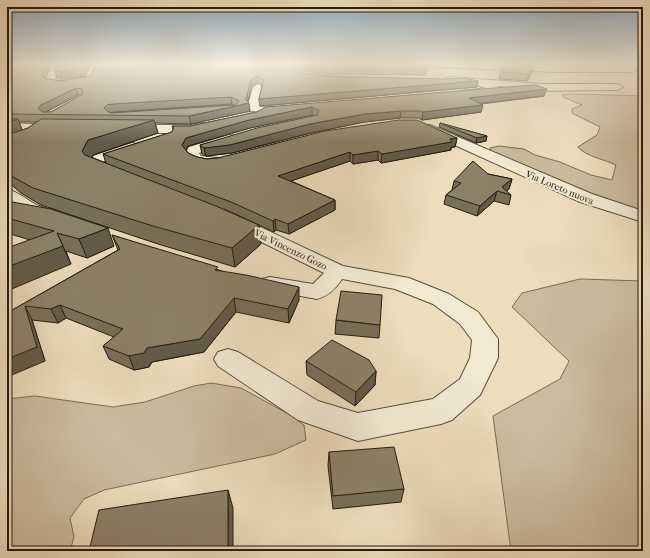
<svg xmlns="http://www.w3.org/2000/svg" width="650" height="558" font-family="'IM FELL French Canon',serif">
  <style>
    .green { fill: #cbbc9e; stroke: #786c56 }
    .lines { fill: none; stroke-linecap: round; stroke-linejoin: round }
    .highway-tunnel { stroke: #c5b699; stroke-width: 10; stroke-dasharray: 10 4.5; stroke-linecap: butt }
    .street-casing { stroke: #564c3a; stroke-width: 2 }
    .highway-casing { stroke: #241b0f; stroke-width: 2 }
    .street { fill: #f3e9d3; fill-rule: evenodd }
    .highway { fill: #edddbb; fill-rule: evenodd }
    .wall { fill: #796e59; stroke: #241b0f; fill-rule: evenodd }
    .shaded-wall { fill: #635a49; stroke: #241b0f }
    .building { fill: #8d8068; stroke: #241b0f; fill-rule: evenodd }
    .labels { text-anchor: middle; stroke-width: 4; stroke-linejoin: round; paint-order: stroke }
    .far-street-label { font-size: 10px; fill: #241b0f; stroke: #f3e9d3 }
  </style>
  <rect width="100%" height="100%" fill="#edddbb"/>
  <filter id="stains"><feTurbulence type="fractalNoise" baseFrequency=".005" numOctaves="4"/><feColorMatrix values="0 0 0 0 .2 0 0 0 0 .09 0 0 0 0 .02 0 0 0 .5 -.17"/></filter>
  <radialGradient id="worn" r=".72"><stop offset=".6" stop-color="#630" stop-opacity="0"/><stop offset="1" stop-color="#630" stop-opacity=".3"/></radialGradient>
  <path class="green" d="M572 94 643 96V212L573 189 492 153 490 148 499 146 524 149 535 155 560 162 591 175 612 180 616 165C604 159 587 157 578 147L597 135 600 127 572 113V109L582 105 563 97 562 95Z
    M580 279 643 281V551H511L493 416 560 379 569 361 512 307 522 293Z
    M211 383 241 388 292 416 304 425 306 440 275 454 104 490 84 499 70 518 74 537 70 551H7V399L35 396 113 407 145 402 194 386Z"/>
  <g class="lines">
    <path class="highway-tunnel" d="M425 64 437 65
      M625 67 643 66"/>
    <g class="street-casing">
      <path id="street" d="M52 64H60L55 79 62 80 86 77 92 64H100L92 81 62 86 47 83 45 81Z
        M449 77 542 84H618L623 87 618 90 529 91 524 88 498 86 495 92 466 96 462 95 461 93 462 91 486 88 477 85 446 82 444 80Z
        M258 84 263 87 259 106 267 108 269 110 267 112 263 113 253 111 220 113 214 110 220 107 248 105 253 87Z
        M7 123 58 125 62 126 64 129 62 132 58 133 7 131Z
        M201 123 205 124 207 127 205 130 191 133H126L122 132 120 129 122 126 126 125H191Z
        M430 125 592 194 643 211V222L580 202 426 132 424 129 426 126Z
        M229 135 234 136 235 139 234 142 199 153 201 156 224 159 226 162 224 165 207 166 190 162 185 153 189 147Z
        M132 143 137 144 139 147 137 150 104 161V164L122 171 125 174 122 177C114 179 94 174 89 166L93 156Z
        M7 189C19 192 28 201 39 206 46 209 54 209 59 216L56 220C39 224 21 210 7 201Z
        M233 216 239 217 343 266 409 278 449 294 478 312 498 339V358L480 395 452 420 441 424 358 441 298 420 218 366 214 359 218 352 228 349 238 352 318 401 358 413 433 399 460 379 470 358 472 340 460 324 433 304 395 289 342 279C336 288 329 296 317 299L262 289 259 284 262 279 270 277 313 284 324 273 227 225 224 221 227 217Z"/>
    </g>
    <g class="highway-casing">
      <path id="highway" d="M433 64 633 66 637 69 633 72H557L437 67H434Z"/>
    </g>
    <use href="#street" class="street"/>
    <use href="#highway" class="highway"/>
  </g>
  <path class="wall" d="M7 64H51L45 78 60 81 90 76H324L478 81 477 87 260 106 259 99 262 85 257 83 252 87 248 102 250 111 191 124 155 123 158 133 93 155 91 157 106 163 103 154 172 132 173 130 172 126H190L257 112 266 107 544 96 481 104V112L422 120 418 118H400L364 122 311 133 232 153 206 156 202 154 200 145 314 116 312 115 250 128 188 146 186 150 188 153 197 157 207 159 457 138 455 147H451V150L381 163 378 160 353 164 350 161 291 181 335 200V210L289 234 276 230 274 232 233 213 224 209 261 244 235 267 158 244 41 205 21 193 7 181ZM78 95H81L51 112H46ZM232 104 233 105 111 112H114ZM19 122H37L28 128 22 130Z
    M263 64H423L427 69 426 75 324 74Z
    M533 66 532 72 527 81 499 79 501 72Z
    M55 71 85 76 62 78H57Z
    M440 123 487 136 486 141 476 143 439 127Z
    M488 174 512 179 509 189 506 191 511 195 509 205 494 201 477 216 444 204 446 195 452 190 454 181Z
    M7 201 114 246 87 258 66 251 71 264 30 240 7 233Z
    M112 235 219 270 299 300 289 323 236 312 204 352 152 362 149 367 134 370 109 359 103 346 114 337 66 318 58 323 32 320 45 361 7 313 118 250Z
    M336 320 380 325 379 338 335 334Z
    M306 361 376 371 375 385 355 406 307 375Z
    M329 452 404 489 401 502 333 509 328 466Z"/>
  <path class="shaded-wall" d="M46 64H51L44 82 42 76Z
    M86 64H90L85 76 62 78 60 72Z
    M533 66 532 72 527 81 529 74Z
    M257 76V83L252 87 247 104 249 103 250 111 191 124 189 116 246 104V100L251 80Z
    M478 81 477 87 260 106 259 99Z
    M76 88 78 95 44 113 43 114 38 108 41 105Z
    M547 89 544 96 467 105 469 98Z
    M231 97 232 104 114 112 109 113 108 115 104 108 107 105 112 104Z
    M483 105 481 112 422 120 423 112Z
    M312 107V115L250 128 188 146 184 154 182 145 186 138 249 120Z
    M401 111 400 118 364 122 311 133 232 153 206 156 204 148 310 124 365 114Z
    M18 119 23 132 7 140V123Z
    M154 120 158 133 93 155 88 167 82 151 88 140Z
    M487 136 486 141 476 143 477 138Z
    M457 138 455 147H451V150L381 163 382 154Z
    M378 151V160L353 164V155Z
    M350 152V161L279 185 278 176Z
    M512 179 509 189 504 193 502 187Z
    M497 191 494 201 477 216 480 206Z
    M335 200V210L289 234 288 224Z
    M275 219 276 230 274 232 273 221Z
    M259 225 261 244 235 267 232 248Z
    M108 228 114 246 87 258 79 239Z
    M57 233 71 264 7 291V267Z
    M299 287V300L289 323 288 309Z
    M234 298 236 312 204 352 152 362 149 367 134 370 129 356Z
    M60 305 66 318 58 323 51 309Z
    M25 306 32 320 45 361 7 377V359Z
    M376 371 375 385 355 406 356 392Z
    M228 490 233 508V551H228Z"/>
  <path class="building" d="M7 64H46L42 76 44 78 60 81 90 76 96 64H251L324 76 444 79 465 78 478 81 259 99 264 80 257 76 251 80 246 100 249 103 189 116 7 114ZM76 88 82 89 83 93 81 95 51 112H42L38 108 41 105ZM231 97 239 101 235 105 111 113 107 111 104 108 107 105 112 104Z
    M57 64H86L83 69 60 72 55 71Z
    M303 64H423L427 69 324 67Z
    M503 64 533 66 529 74 501 72Z
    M536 85 547 89 469 98 483 105 423 112 419 111H401L365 114 310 124 230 145 204 148 200 145 257 128 317 115 319 111 312 107 249 120 186 138 182 145 188 153 197 157 207 159 218 158 325 131 399 120H417L457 138 450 139 452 142 382 154 378 151 353 155 350 152 278 176 335 200 288 224 275 219 273 221 231 202 103 154 172 132 174 127 172 126H190L257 112 266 107 494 88Z
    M7 119H18L7 123Z
    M41 119 154 120 88 140 82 151 85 155 216 206 259 225 232 248 153 226 33 188 13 177 7 172V135L28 128Z
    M440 123 487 136 477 138Z
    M473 161 488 174 512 179 502 187 511 195 497 191 480 206 446 195 461 183 454 181Z
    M7 201 51 209 108 228 79 239 57 233 63 246 7 267V248L54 231 7 218Z
    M112 235 218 267 215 270 246 275 299 287 288 309 234 298 200 339 147 348 144 353 129 356 103 346 123 329 60 305 51 309 25 306 37 347 7 359V313L120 249Z
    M341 291 382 295 380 325 336 320Z
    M332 340 369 360 376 371 356 392 306 361Z
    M394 447 404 489 333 496 329 452Z
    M228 490V551H89L99 510Z"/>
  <linearGradient id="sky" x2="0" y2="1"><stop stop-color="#8faabf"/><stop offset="0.45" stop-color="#f7f0e0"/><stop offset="1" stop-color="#f7f0e0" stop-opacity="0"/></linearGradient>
  <rect width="650" height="142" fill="url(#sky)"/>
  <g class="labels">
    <g class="far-street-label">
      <text transform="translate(560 187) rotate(23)" y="4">Via Loreto nuova</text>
      <text transform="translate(291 249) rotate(26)" y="4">Via Vincenzo Gozo</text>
    </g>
  </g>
  <rect width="650" height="558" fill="none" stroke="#edddbb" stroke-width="24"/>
  <rect x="8" y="8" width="634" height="542" fill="none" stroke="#241b0f" stroke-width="2"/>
  <rect x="12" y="12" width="626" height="534" fill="none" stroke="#241b0f"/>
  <rect width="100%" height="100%" filter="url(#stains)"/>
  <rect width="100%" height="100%" fill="url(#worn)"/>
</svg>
